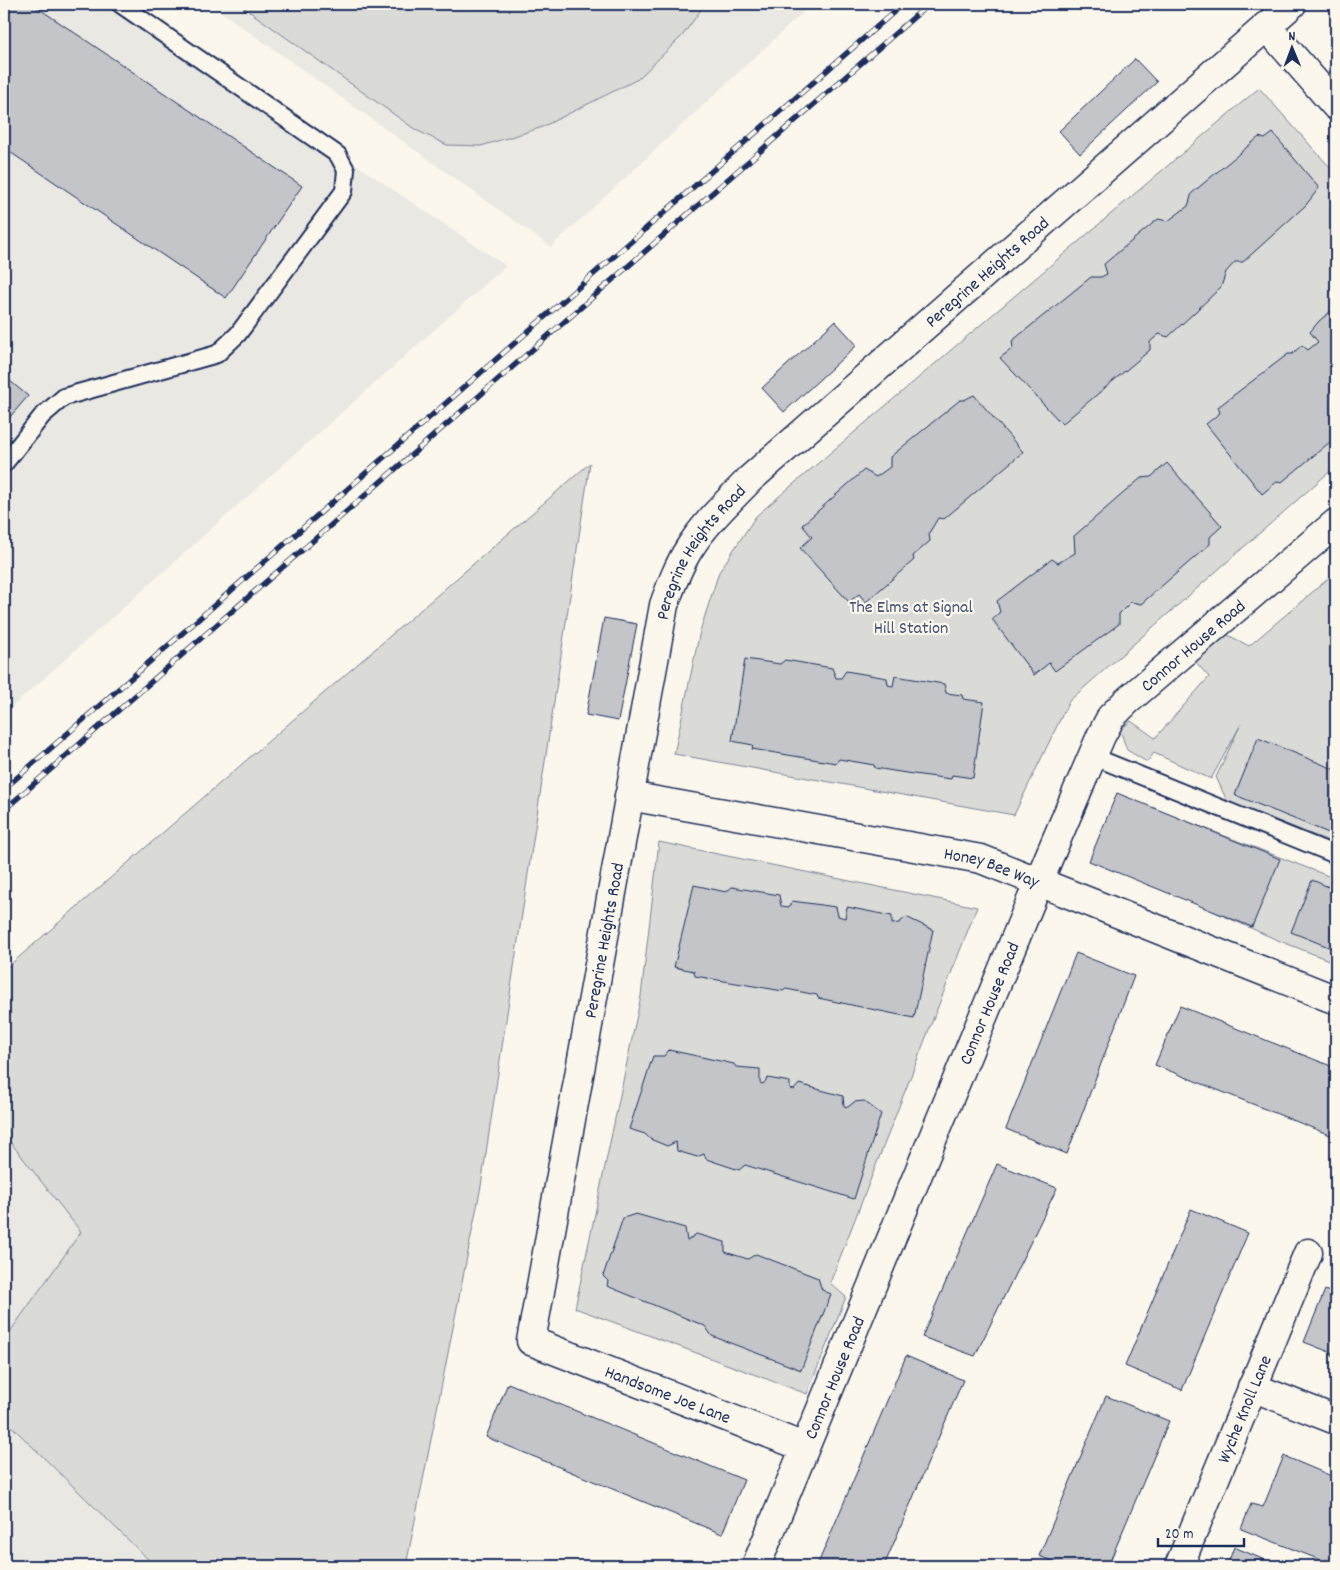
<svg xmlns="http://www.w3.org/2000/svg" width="1340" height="1570" font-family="Dekko,sans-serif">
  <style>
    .built { fill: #eae8e2 }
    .green { fill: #dadad7; stroke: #7a849a }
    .building { fill: #c3c5c9; stroke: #1b2f5e }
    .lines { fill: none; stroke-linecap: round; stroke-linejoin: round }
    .service-casing { stroke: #1b2f5e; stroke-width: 20 }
    .minor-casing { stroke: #1b2f5e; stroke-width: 31 }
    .service { stroke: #fbf7ec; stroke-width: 16 }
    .minor { stroke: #fbf7ec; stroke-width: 28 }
    .rail-casing { stroke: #1b2f5e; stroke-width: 5.5 }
    .rail { stroke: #fbf7ec; stroke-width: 4; stroke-dasharray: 11; stroke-linecap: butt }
    .labels { text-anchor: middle; stroke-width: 4.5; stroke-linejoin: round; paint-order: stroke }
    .street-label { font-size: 18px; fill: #1b2f5e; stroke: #fbf7ec }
    .park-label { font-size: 18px; fill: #415176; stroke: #fbf7ec }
  </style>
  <rect width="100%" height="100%" fill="#fbf7ec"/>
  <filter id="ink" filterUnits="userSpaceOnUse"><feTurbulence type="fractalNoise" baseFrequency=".02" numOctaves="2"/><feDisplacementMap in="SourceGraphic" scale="10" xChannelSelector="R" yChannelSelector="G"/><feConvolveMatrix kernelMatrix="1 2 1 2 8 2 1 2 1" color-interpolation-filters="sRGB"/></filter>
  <g filter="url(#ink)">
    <path class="built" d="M4 4H119L506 266 4 714Z
      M210 4H812L551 247Z
      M4 1134 81 1232 4 1340Z
      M4 1419 155 1566H4Z"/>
    <path class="green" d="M239 4H705L683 35 638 79 540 128 481 146 447 145 416 130Z
      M1259 88 1336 174V466L1069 701 1014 815 674 754 700 631 719 572 756 516Z
      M590 463 481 1186 406 1566H155L4 1419V1340L81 1232 4 1134V970Z
      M1336 572V844L1227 801 1216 777 1241 724 1211 779 1154 753 1147 762 1127 750 1120 730 1131 721 1155 738 1209 677 1194 660 1226 634 1249 646Z
      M1119 795 1336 879V963L1275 939 1095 858Z
      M659 842 977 907 830 1283 846 1297 807 1394 575 1308 641 996Z"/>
    <path class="building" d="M4 4H32L302 186 226 298 4 148Z
      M1135 59 1157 82 1080 154 1059 131Z
      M1273 133 1319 188 1306 205 1243 262H1235L1226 272 1221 287 1195 312 1168 337 1159 334 1150 342V350L1062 424 1000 358 1013 348 1012 341 1091 277H1101L1107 274 1104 264 1158 219 1168 221 1188 206 1192 193 1259 137 1265 139Z
      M1336 307V437L1282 482 1278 481 1262 494 1206 424 1220 413 1218 407 1288 354H1292L1302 345 1308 350 1318 342 1310 332 1319 321Z
      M835 321 857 345 784 412 762 388Z
      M4 376 28 396 4 424Z
      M974 395 1023 452 944 519 938 518 929 533 930 541 913 556 914 560 866 602 859 594 849 602 800 548 812 537 802 525 864 470 876 477 890 467V457L960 400H964Z
      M1167 463 1222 526 1210 537V544L1141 604 1131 602 1119 614V624L1055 671 1049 663 1034 675 992 619 1000 612 997 601 1052 559 1058 563 1075 553 1074 536 1141 478 1151 477Z
      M604 618 637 624 618 721 586 715Z
      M745 659 780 664 785 660 832 668 836 678H841L846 671 887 678 888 685 893 686 895 676 944 684 946 693 962 695 963 699 984 702 973 778 952 775 951 779 906 773 875 768 874 765 839 759 836 763 752 749 753 745 732 741Z
      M1258 738 1336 770V836L1235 795Z
      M1117 793 1280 859 1252 927 1089 861Z
      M1312 880 1336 890V950L1291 932Z
      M694 885 726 892 732 887 779 895 781 906 789 907 792 901 836 907 838 916 845 918 847 907 892 916V924L899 923 906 917 929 928 933 930 914 1018 818 998 817 995 786 989 783 991 695 976 694 971 674 967Z
      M1076 953 1134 976 1067 1154 1006 1129Z
      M1180 1006 1336 1068 1335 1137 1155 1065Z
      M669 1050 734 1064 736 1067 760 1069V1083L763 1084 768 1078 790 1082V1089L794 1090 799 1084 843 1096 844 1106 848 1107 854 1102 864 1101 881 1114 854 1199 745 1165 739 1170 706 1159 704 1154 697 1157 677 1151 676 1142 667 1146 650 1139 645 1134 629 1129 653 1056H664Z
      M997 1164 1057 1188 975 1356 922 1337Z
      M1191 1209 1248 1233 1182 1390 1125 1366Z
      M636 1214 685 1228 687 1241 696 1234 725 1242V1252L748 1259 756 1254 818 1278 822 1290 831 1294 801 1370 712 1336 705 1326 607 1286 608 1281 603 1276 623 1218Z
      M1325 1290 1336 1295V1357L1331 1355 1332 1353 1304 1342Z
      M906 1356 963 1380 884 1566H817Z
      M508 1383 744 1480 722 1534 486 1437Z
      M1106 1396 1169 1421 1108 1566H1065L1039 1556Z
      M1284 1456 1336 1478V1566L1241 1529 1251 1504 1263 1507Z
      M1234 1547 1272 1563 1271 1566H1227Z"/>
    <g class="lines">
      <g class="service-casing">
        <path id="service" d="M4 464 42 416 64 397 217 354 238 334 344 191 346 170 338 155 120 4
          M1092 756 1336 855"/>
      </g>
      <g class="minor-casing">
        <g id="minor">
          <path d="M1266 26 1336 106"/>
          <path id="s1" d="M629 796 981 859 1336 1000"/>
          <path d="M1252 1387 1336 1420"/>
          <path id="s2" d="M804 1447 531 1341 664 605C671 586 678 566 689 549 706 522 729 501 750 479L1292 4"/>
          <path id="s3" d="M756 1566 1049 857 1101 736 1111 717 1127 701 1336 523"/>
          <path id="s4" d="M1179 1566 1308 1253"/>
        </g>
      </g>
      <use href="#service" class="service"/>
      <use href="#minor" class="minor"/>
      <g class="rail-casing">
        <path id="rail" d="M4 789 903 4
          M4 810 929 4"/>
      </g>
      <use href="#rail" class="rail"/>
    </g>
  </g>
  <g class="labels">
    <g class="street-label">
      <text dy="6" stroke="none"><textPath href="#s2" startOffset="1510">Peregrine Heights Road</textPath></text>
      <text dy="6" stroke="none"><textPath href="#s2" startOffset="1105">Peregrine Heights Road</textPath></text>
      <text dy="6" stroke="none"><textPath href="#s3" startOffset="1029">Connor House Road</textPath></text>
      <text dy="6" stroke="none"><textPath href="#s1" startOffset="370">Honey Bee Way</textPath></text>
      <text dy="6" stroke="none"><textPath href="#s2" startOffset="700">Peregrine Heights Road</textPath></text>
      <text dy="6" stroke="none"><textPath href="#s3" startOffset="609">Connor House Road</textPath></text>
      <text dy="6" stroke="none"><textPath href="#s3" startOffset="204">Connor House Road</textPath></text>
      <text transform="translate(668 1394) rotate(21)" y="6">Handsome Joe Lane</text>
      <text dy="6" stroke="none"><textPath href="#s4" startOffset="170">Wyche Knoll Lane</textPath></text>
    </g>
    <g class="park-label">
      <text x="911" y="612">The Elms at Signal<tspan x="911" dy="21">Hill Station</tspan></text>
    </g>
  </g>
  <rect width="1340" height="1570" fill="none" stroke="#fbf7ec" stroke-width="20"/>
  <rect x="10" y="10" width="1320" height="1550" fill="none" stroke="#1b2f5e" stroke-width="2" filter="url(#ink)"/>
  <g transform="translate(1292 48) rotate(359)" stroke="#fbf7ec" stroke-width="4" paint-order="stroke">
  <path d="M0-4L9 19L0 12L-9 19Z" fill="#1b2f5e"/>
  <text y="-8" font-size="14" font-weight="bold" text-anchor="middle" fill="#1b2f5e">N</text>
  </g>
  <path d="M1158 1538v8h86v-8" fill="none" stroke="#1b2f5e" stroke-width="2.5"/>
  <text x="1165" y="1538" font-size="15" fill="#1b2f5e" stroke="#fbf7ec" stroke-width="4" paint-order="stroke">20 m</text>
</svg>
